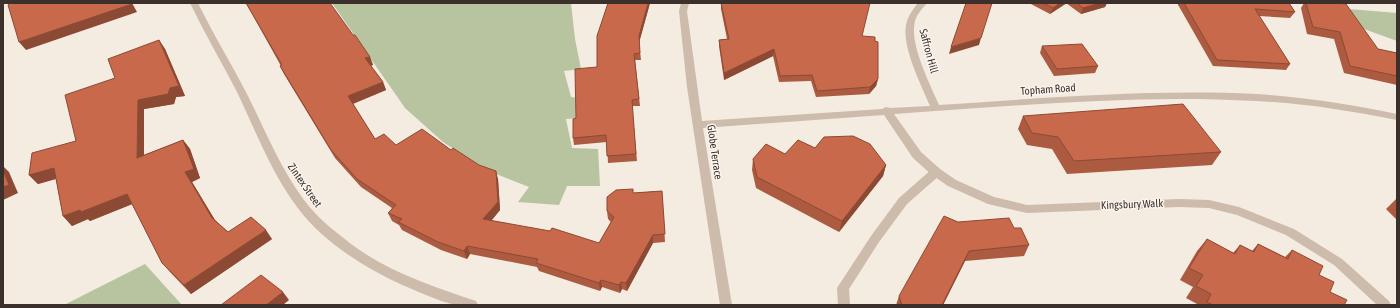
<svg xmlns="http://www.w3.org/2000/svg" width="1400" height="308" font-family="'Asap Condensed',sans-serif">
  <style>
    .green { fill: #b8c4a0 }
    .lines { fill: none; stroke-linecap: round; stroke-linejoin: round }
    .lane { fill: #cdbbac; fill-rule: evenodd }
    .street { fill: #cdbbac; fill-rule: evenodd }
    .wall { fill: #ac5a40 }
    .shaded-wall { fill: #8c4a34 }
    .building { fill: #c8694b; stroke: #8c4a34 }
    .labels { text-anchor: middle; stroke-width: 3; stroke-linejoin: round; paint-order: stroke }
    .street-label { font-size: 11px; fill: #3b302b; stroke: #fbf5ee }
  </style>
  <rect width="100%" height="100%" fill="#f4ebe1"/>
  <path class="green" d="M332 3H571L575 39 581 69 564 71 571 97 580 98V118L566 119 572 148 598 149 600 186H567L559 205 518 202 529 187 486 170 443 142 405 108Z
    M1349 9 1397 13V41L1353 25Z
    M145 264 182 305H64Z"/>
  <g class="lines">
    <path class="lane" d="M936 168 940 169 941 172 940 175 907 204 879 242 849 289 850 305H838L837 288 871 236 899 198 932 169Z"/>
    <path class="street" d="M190 3H198C213 34 231 63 247 94 265 130 280 168 304 200 318 219 339 235 358 249 394 274 435 287 476 301L478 305C471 305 464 306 457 305 442 303 415 290 400 284 362 266 322 241 297 207 271 172 256 132 238 94 222 63 205 34 190 3Z
      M681 3H689L687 11 702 121 882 109 886 107 890 108 930 106C921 84 902 48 906 25 908 16 913 9 918 3H927C922 9 917 14 915 21 909 44 930 84 939 105 1045 98 1150 89 1256 94 1304 97 1350 104 1397 114V120C1351 111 1304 103 1256 101 1136 94 1014 106 894 114L921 152 940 169 956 180 994 197 1027 205 1179 199 1209 200 1239 207 1294 229 1342 259 1389 301 1391 305H1377L1334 265 1286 235 1237 215 1209 208 1179 207 1027 213 988 204 948 186 932 175 913 158 884 115 703 128 732 305H720L687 87 679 11Z"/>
  </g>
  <path class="wall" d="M246 3 353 35 370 57 373 65 371 66 383 82 386 90 353 104 375 139 396 145 451 150 498 179 500 210 491 221 599 243 611 222 608 219 607 211 633 193 662 191 665 242 653 243 627 291 622 289 620 293 602 287 600 291 539 271 537 267 470 254 467 259 441 250 402 230 399 225 392 221 388 213 392 208 361 187 335 158 284 74 280 66H281Z
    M650 3 639 42 641 60H635L640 106H632L637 161 608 163 607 142 574 145 573 138 576 118Z
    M721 3 862 36 878 79 876 86 869 94 816 97 811 81 779 82 773 56 724 80 719 46V40L727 39 721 9Z
    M1029 3H1107L1105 7 1081 14 1066 3 1050 14Z
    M1177 3H1289L1295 12 1290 18 1259 16 1290 64 1286 70 1213 66Z
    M1304 3H1336L1378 49 1397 53V85L1344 73 1334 39 1307 34 1301 8Z
    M159 40 165 49 185 96 176 97 174 104 144 109V155L183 140 190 149 200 178 192 182 215 220 228 232 272 239 191 294 170 272 162 263 132 204 90 221 88 219 72 226 63 216 56 179 38 184 29 175 76 141 115 78Z
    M1042 46 1098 66 1095 73 1054 76 1040 53Z
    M1023 116 1221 152 1212 165 1067 174 1052 149 1027 145 1018 129Z
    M815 148 886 165 883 176 839 232 756 188 752 170 753 159 785 154Z
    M1397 198V220L1386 209Z
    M958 222 1014 228 1029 245 1024 256 965 261 943 305H896L899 296Z
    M1207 239 1233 253 1240 245 1252 251 1258 244 1285 257 1292 250 1319 275 1330 292 1344 305H1199L1186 298 1193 287 1180 280 1197 251Z"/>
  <path class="shaded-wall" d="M131 3H132L137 12 26 50 19 42Z
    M648 3H650L639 43V36Z
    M1060 3H1067L1050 14 1053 8Z
    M1100 3H1107L1105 7 1081 14 1083 8Z
    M981 38 979 45 949 54 951 47Z
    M159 40 165 49 185 96 176 97 174 104 144 109V167L137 158 138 100Z
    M774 49 773 56 724 80V73Z
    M370 57 373 65 369 66 365 58Z
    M878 79 876 86 869 94 870 87Z
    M383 82 386 90 352 104 348 96Z
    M183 140 190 149 200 178 192 182 219 227 212 218 185 172Z
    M886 165 883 176 839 232 842 221Z
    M3 166 9 172 18 193 3 200Z
    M54 168 62 177 38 184 29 175Z
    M496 171 498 179 500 210 486 227 483 219Z
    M127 194 135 203 90 221 88 219 72 226 63 216 80 210Z
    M266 230 272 239 191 294 184 285Z
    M653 235V243L627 291 626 283Z
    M467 246 470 254 467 259 464 251Z
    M969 251 965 261 943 305H942Z
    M601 280 602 287 600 291 599 283Z
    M621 282 622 289 620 293 619 285Z
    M283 292 289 300 283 305H266Z"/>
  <path class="building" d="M10 3H131L132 4 19 42 8 5Z
    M246 3H330L353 35H355L370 57 365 58 383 82 348 96 375 139 384 134 396 145 422 129 451 150 453 148 479 165 496 171 498 202 483 219 550 231 552 228 599 243 614 217 607 211V197L616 190 633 189V193L662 191 665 234 653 235 626 283 621 282 619 285 601 280 599 283 536 263 538 259 467 246 464 251 438 242 398 222 402 219 388 213 396 205 357 179 331 150 280 66 282 65Z
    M608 3H648L639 36 640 53 634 54 639 99 632 100 636 154 607 156 606 135 573 138V119L576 118 575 69 597 67V36Z
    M721 3H870L862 36 875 37V41L878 42V79L870 87 817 91 812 75 780 76 774 49 724 73 719 40 729 39Z
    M966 3H992L981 38 951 47Z
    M1043 3H1060L1053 8Z
    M1077 3H1100L1083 8Z
    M1184 3H1289L1295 12 1255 9 1290 64 1217 60Z
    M1306 3H1336L1346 4 1378 49 1397 53V76L1350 66 1340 32 1313 27Z
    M159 40 179 86 170 88 168 94 138 100 137 158 183 140 194 169 185 172 212 218 228 232 251 217 266 230 184 285 162 263 127 194 81 212 80 210 63 216 54 168 29 175 32 153 76 141 65 95 115 78 108 59Z
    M1082 44 1098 66 1057 69 1042 46Z
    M1183 104 1221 152 1074 161 1058 137 1032 133 1023 116Z
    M853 136 870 144 886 165 842 221 757 177 753 159 766 144 785 154 798 140 815 148 824 137Z
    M3 170 9 185 3 187Z
    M944 216 958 222 1009 218 1014 228H1021L1029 245 969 251 942 305H902L899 296Z
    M1207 239 1235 254 1240 245 1254 252 1258 244 1288 259 1292 250 1323 266 1319 275 1334 282 1330 292 1347 300 1344 305H1213L1207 302 1211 294 1196 286 1203 275 1189 268Z
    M261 275 283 292 266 305H221Z"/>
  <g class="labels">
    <g class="street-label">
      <text transform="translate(929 51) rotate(75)" y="4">Saffron Hill</text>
      <text transform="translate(1048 89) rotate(-4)" y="4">Topham Road</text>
      <text transform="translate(715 152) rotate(82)" y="4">Globe Terrace</text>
      <text transform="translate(305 185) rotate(55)" y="4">Zintex Street</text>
      <text transform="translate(1132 204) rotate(-2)" y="4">Kingsbury Walk</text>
    </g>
  </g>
  <rect width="1400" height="308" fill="none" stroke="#3b302b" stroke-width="8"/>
</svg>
